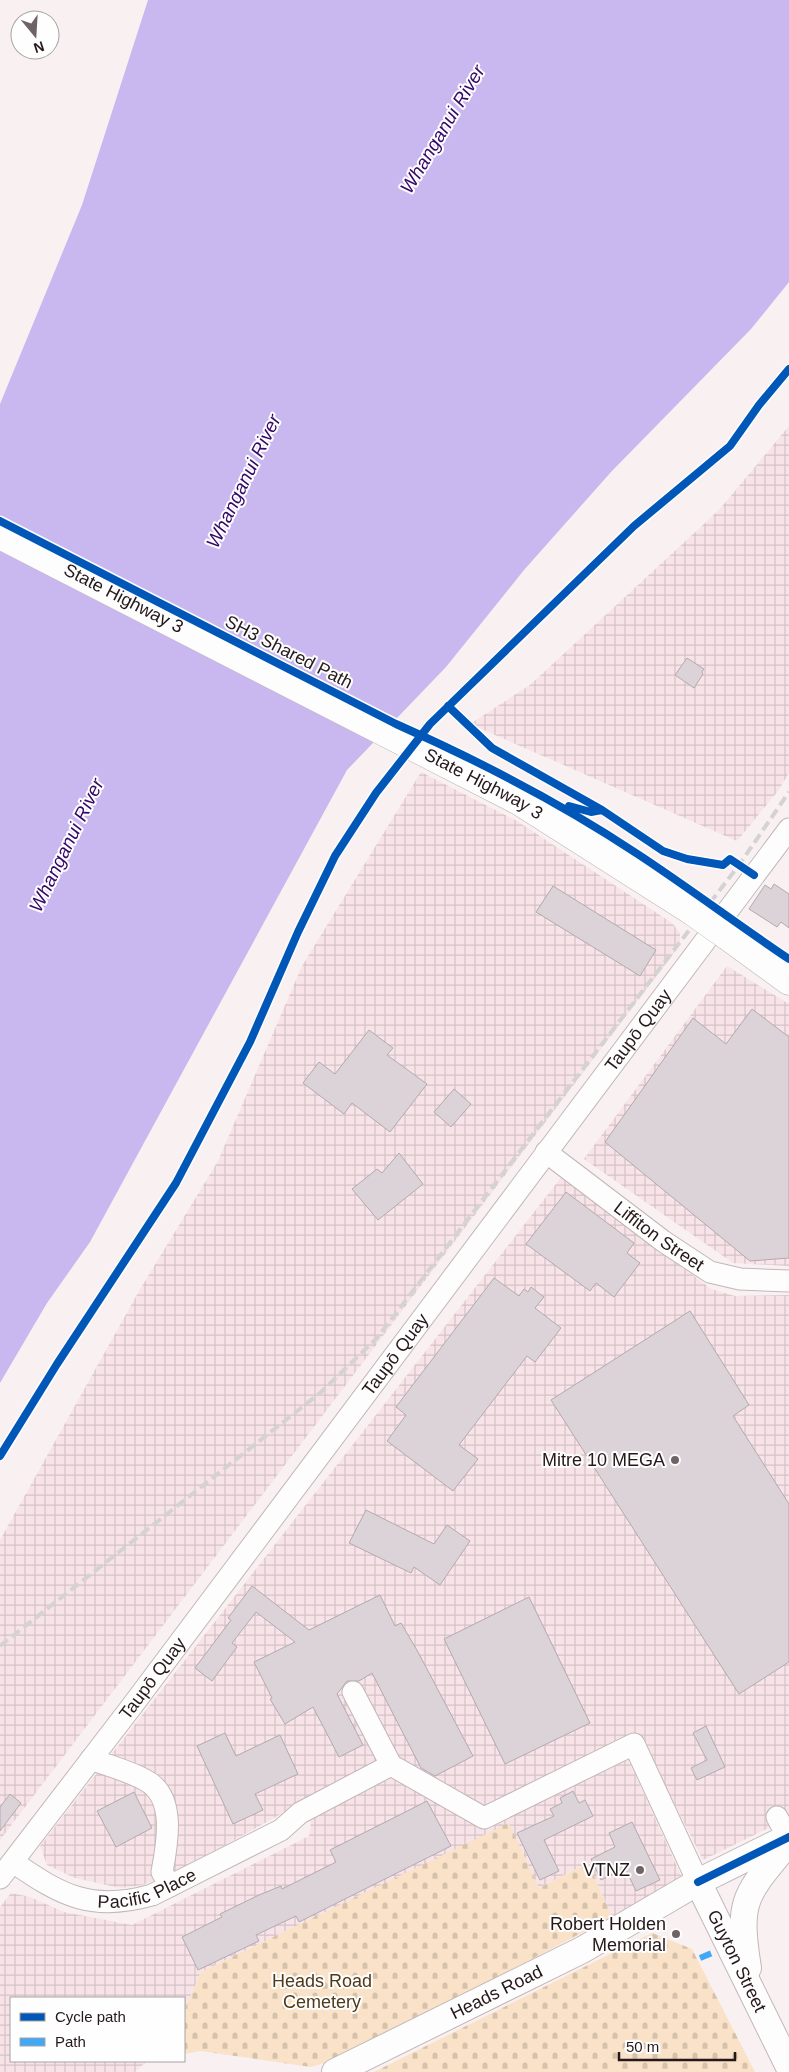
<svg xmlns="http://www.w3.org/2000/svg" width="789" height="2072" font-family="Helvetica,sans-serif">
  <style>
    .industrial { fill: url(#industrial-grid) }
    .cemetery { fill: url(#cemetery-stones) }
    .water { fill: #c9b7f0 }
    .building { fill: #dbd3d8; stroke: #b3aaaf }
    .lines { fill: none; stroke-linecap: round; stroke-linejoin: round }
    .minor-casing { stroke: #c2b7b9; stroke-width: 23 }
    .major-casing { stroke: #c2b7b9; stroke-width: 28 }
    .highway-casing { stroke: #c2b7b9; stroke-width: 29 }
    .minor { stroke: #fefdfd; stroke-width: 21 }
    .major { stroke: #fefdfd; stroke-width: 26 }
    .highway { stroke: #fefdfd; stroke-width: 28 }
    .rail { stroke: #d4d2d2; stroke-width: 4; stroke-dasharray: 10 5; stroke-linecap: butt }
    .highway-bridge-casing { stroke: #c2b7b9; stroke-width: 29; stroke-linecap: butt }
    .highway-bridge { stroke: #fefdfd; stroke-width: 28 }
    .quiet { stroke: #3fa9f5; stroke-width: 6; stroke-dasharray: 12 6; stroke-linecap: butt }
    .cycleway-casing { stroke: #fefefe; stroke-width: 11 }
    .cycleway { stroke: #0057b8; stroke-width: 8 }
    .poi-dot { fill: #6f6465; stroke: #fefefe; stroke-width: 2 }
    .labels { text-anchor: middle; stroke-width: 4; stroke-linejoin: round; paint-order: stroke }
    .street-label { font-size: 18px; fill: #25181a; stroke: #fefefe }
    .poi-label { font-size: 18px; fill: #25181a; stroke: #fefefe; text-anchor: end }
    .park-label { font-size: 18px; fill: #503917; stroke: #fefefe }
    .water-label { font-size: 19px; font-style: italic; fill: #350869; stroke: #fefefe }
  </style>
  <defs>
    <pattern id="industrial-grid" width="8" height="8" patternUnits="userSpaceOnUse" patternTransform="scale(1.25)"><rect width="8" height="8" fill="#f8e4e8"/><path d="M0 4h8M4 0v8" fill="none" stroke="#d4c3c6"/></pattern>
    <pattern id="cemetery-stones" width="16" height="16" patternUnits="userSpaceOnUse" patternTransform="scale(1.25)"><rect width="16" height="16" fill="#fae2c8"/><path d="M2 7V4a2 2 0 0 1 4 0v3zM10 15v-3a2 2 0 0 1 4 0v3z" fill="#d6c1ab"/></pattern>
  </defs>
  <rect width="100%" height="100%" fill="#f8f0f1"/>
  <path class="industrial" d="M789 426V773L778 791 737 841 470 724 530 685 719 510Z
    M421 772 517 821 672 923 680 933V945L0 1840V1540L139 1291 218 1161 302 966Z
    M727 966 789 1004V1266L733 1263 584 1159Z
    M563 1175 711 1289 735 1296 789 1295V1818L703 1860 640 1736 620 1741 684 1882 612 1917 588 1863 539 1888 509 1824 201 1972 184 2011V1998H11V2061H147L135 2072H0V1907L11 1893 30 1897 64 1912 132 1925 309 1836 311 1822 281 1814 186 1867 143 1885 120 1888 75 1878 47 1865 40 1846Z"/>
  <path class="cemetery" d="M509 1823 539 1888 588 1863 612 1917 347 2056 311 2067 200 2051 184 2054V2011L201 1972Z
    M652 1933 692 1949 755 2072H374Z"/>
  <path class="water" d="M148 0H789V282L751 329 611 472 524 570 446 667 347 770 90 1242 47 1303 0 1383V404L82 205Z"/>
  <path class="building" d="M687 658 704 669 702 672 703 674 694 688 675 675Z
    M774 884 789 894V928L781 922 777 927 749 909 765 885 771 889Z
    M553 886 656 950 640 976 536 912Z
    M752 1009 789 1037V1258L750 1261 605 1142 693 1018 726 1044Z
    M369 1030 393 1048 387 1055 427 1084 390 1132 352 1103 344 1114 303 1083 319 1062 335 1074Z
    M454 1089 471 1104 451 1127 434 1112Z
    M399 1153 423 1184 378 1220 352 1189 377 1169 382 1173Z
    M566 1192 634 1243 627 1253 640 1263 614 1297 596 1283 590 1291 526 1244Z
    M494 1278 519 1296 524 1289 528 1292 531 1287 544 1297 535 1308 561 1328 535 1362 527 1356 459 1445 478 1459 453 1491 387 1441 406 1415 396 1407Z
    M690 1311 749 1405 733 1416 789 1504V1662L739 1694 551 1400Z
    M366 1510 434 1544 447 1525 470 1541 440 1585 414 1567 411 1573 349 1543Z
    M252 1586 309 1630 380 1595 395 1626 401 1623 418 1652 473 1756 435 1776 421 1768 372 1673 359 1681H347L337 1694 363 1745 339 1757 313 1707 285 1724 270 1699 272 1698 254 1662 295 1642 256 1612 232 1643 237 1647 212 1681 195 1668 231 1620 228 1618Z
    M529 1597 590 1723 505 1764 444 1639Z
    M706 1726 725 1767 697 1780 691 1768 707 1760 693 1733Z
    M225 1733 236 1756 280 1735 298 1774 255 1794 263 1810 233 1824 197 1746Z
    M573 1791 579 1803 585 1800 593 1816 544 1840 559 1871 540 1880 517 1833 554 1816 550 1809 562 1803 560 1798Z
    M134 1792 152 1828 116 1847 97 1811Z
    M10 1794 21 1803 0 1831V1807Z
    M427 1801 451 1846 299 1922 296 1916 256 1935 259 1941 198 1970 182 1937 222 1917 220 1914 259 1895 281 1886 282 1889 336 1862 330 1850Z
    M632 1822 660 1880 636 1891 625 1868 601 1880 591 1859 615 1847 609 1833Z"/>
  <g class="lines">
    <g class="minor-casing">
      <g id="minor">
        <path id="s1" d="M546 1152 663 1241 710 1272 740 1279 789 1281"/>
        <path d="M353 1692 391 1765 484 1818 634 1744 698 1882"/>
        <path d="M91 1759C109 1766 129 1771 145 1780 177 1796 167 1845 162 1872L170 1886"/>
        <path d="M777 1817 788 1838"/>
        <path id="s2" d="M13 1862C62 1896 92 1912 152 1895L281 1830 300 1813 391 1765"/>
        <path id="s3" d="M0 1878 132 1706 789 829"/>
      </g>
    </g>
    <g class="major-casing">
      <g id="major">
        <path id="s4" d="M698 1882 789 2067"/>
        <path d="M748 1968C737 1900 745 1895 787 1844"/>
        <path id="s5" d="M335 2072 582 1950 698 1882 789 1837"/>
      </g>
    </g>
    <g class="highway-casing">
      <g id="highway">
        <path id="s6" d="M0 535 519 801 692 911"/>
        <path d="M726 935 789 981"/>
      </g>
    </g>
    <use href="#minor" class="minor"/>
    <use href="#major" class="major"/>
    <use href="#highway" class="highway"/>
    <path class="rail" d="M0 1646 320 1393 377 1338 739 865 789 792"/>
    <g class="highway-bridge-casing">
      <path id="highway-bridge" d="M692 911 726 935"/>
    </g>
    <use href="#highway-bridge" class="highway-bridge"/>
    <path class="quiet" d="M700 1958 712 1953"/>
    <g class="cycleway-casing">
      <path id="cycleway" d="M0 521 396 724C479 761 561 803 636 853 688 887 738 925 789 959
        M448 706 492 748 602 810
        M569 806 591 812 602 810 663 851 687 859 723 865 730 859 754 875
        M0 1456 57 1364 176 1183 250 1042 298 932 335 856 376 793 430 724 634 526 730 446 759 405 789 369
        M698 1882 789 1837"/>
    </g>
    <use href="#cycleway" class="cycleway"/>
  </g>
  <g class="poi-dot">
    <circle cx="675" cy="1460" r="5"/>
    <circle cx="640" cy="1870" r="5"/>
    <circle cx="676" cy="1934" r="5"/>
  </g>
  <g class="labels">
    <g class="street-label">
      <text dy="6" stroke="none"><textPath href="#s6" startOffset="139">State Highway 3</textPath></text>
      <text transform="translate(289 652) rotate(27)" y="6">SH3 Shared Path</text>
      <text dy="6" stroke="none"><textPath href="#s6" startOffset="544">State Highway 3</textPath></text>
      <text dy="6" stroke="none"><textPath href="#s3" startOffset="1061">Taupō Quay</textPath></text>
      <text dy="6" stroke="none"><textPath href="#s1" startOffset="141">Liffiton Street</textPath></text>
      <text dy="6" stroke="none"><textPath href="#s3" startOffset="656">Taupō Quay</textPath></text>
      <text dy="6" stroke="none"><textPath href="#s3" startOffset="251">Taupō Quay</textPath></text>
      <text dy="6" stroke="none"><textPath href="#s2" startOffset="146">Pacific Place</textPath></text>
      <text dy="6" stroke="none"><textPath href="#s4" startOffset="88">Guyton Street</textPath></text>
      <text dy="6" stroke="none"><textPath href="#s5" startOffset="180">Heads Road</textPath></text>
    </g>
    <g class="poi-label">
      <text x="665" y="1466">Mitre 10 MEGA</text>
      <text x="630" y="1876">VTNZ</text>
      <text x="666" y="1930">Robert Holden<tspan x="666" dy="21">Memorial</tspan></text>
    </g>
    <g class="park-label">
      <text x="322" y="1987">Heads Road<tspan x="322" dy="21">Cemetery</tspan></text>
    </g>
    <g class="water-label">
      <text transform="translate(442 129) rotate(-59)" y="7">Whanganui River</text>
      <text transform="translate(243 481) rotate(-64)" y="7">Whanganui River</text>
      <text transform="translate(66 845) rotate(-64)" y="7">Whanganui River</text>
    </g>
  </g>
  <rect x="10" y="1997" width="175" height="65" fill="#fefefe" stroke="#a7a2a3"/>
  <rect x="20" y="2013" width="25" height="8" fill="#0057b8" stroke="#a7a2a3"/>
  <text x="55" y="2022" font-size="15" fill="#25181a">Cycle path</text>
  <rect x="20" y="2038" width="25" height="8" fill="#3fa9f5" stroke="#a7a2a3"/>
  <text x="55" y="2047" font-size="15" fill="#25181a">Path</text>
  <g transform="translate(35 35) rotate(162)"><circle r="24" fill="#fefefe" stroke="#a7a2a3"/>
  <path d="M0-4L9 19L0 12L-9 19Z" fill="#6f6465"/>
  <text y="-8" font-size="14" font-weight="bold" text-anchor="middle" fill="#25181a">N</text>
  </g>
  <path d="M619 2052v8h116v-8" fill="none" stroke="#25181a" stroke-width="2.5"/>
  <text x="626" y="2052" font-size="15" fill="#25181a" stroke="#fefefe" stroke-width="4" paint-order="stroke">50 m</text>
</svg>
